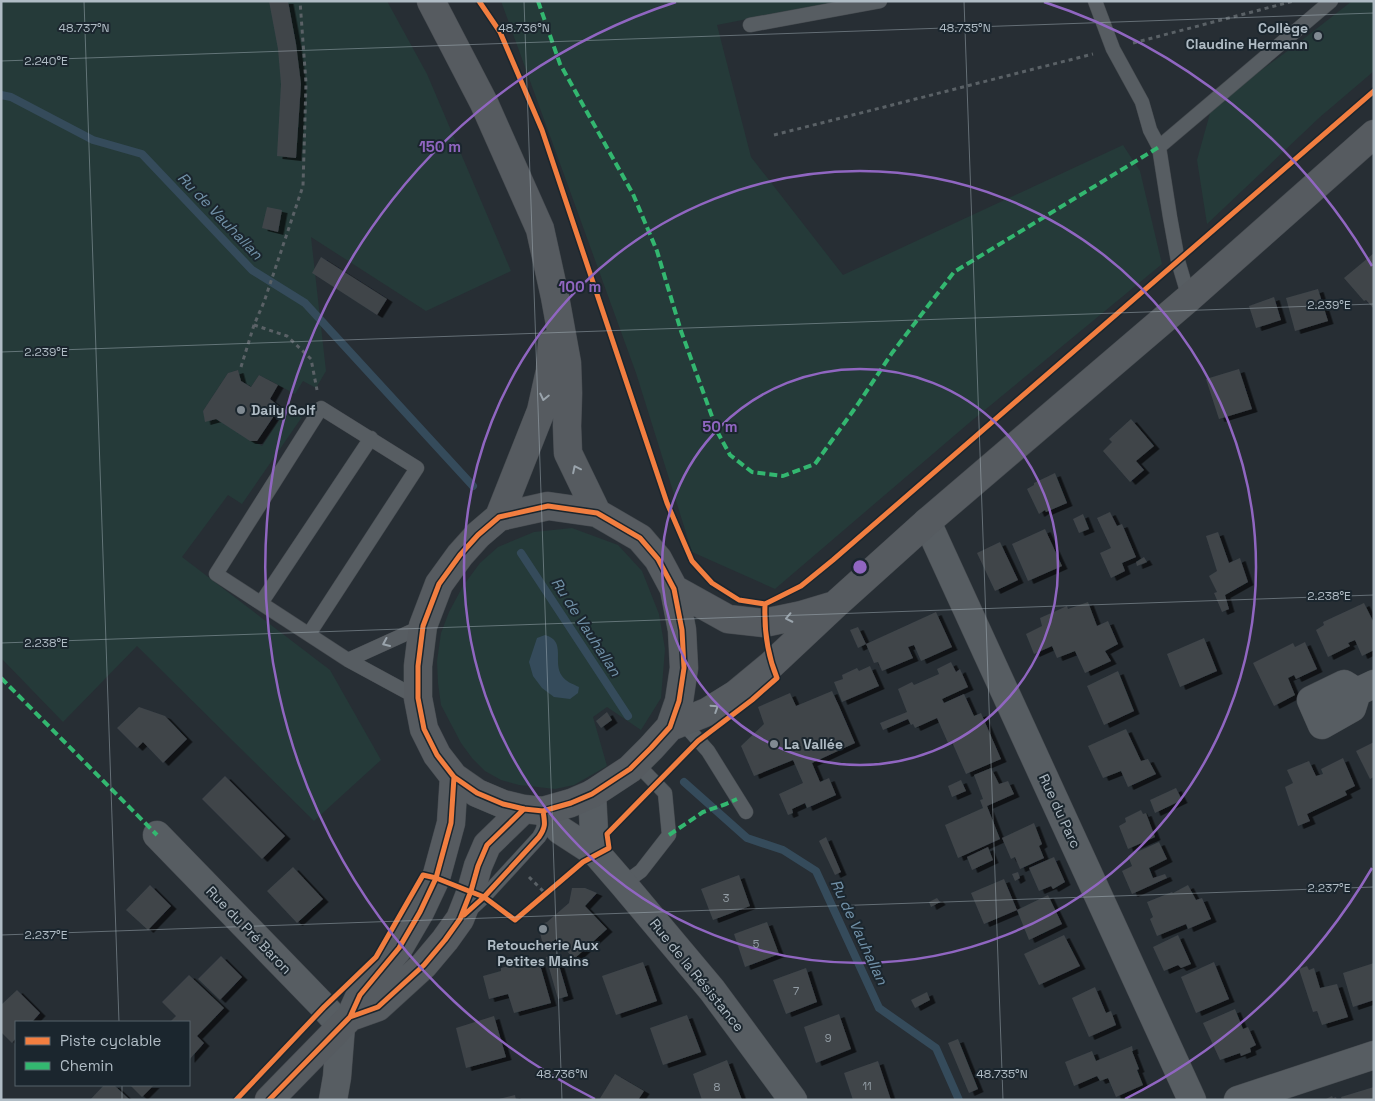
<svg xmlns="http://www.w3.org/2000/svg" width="1375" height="1101" font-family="'Space Grotesk',sans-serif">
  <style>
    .green { fill: #253a39 }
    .water { fill: #354b5b }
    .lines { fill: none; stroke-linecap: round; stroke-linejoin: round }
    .stream { stroke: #354b5b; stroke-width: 8 }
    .building { fill: #3f454a; filter: url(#shadow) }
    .service-casing { stroke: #454a4f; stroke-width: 15 }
    .minor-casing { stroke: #454a4f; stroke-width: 29 }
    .secondary-casing { stroke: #454a4f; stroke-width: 29 }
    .path { stroke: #5a6166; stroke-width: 3; stroke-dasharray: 4 4; stroke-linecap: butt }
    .service { stroke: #575d62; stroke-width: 14 }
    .minor { stroke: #575d62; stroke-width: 28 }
    .secondary { stroke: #565b60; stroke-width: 28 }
    .quiet { stroke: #33b770; stroke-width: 4; stroke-dasharray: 8 4; stroke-linecap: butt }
    .cycleway-casing { stroke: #1b262e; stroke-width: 8 }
    .cycleway { stroke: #f27e40; stroke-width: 5 }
    .oneway { stroke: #9aa4ac }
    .ticks { fill: none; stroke: #b0bcc5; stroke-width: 1; stroke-opacity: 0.45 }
    .ring { fill: none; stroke: #9066c1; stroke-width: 2.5 }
    .poi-dot { fill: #808a92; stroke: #1b262e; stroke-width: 2 }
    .labels { text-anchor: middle; stroke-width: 4; stroke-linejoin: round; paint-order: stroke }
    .number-label { font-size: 11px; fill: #949ea6 }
    .poi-label { font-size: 14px; font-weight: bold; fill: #b0bcc5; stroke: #1b262e; text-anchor: start }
    .street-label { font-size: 14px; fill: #b0bcc5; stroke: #1b262e }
    .water-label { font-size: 15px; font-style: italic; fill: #7191a8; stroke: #1b262e }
    .ticks-label { font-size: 12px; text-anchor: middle; fill: #b0bcc5; stroke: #1b262e; stroke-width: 4; stroke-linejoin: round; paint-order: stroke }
    .centre { fill: #9066c1; stroke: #1b262e; stroke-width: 2.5 }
    .ring-label { font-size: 15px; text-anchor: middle; font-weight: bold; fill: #9066c1; stroke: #1b262e; stroke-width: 4; stroke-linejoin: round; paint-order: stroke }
  </style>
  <defs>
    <filter id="shadow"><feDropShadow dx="5.5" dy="3" stdDeviation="0" flood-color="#0009"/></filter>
  </defs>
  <rect width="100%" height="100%" fill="#272e34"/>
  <path class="green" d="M1 1H387L427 74 511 271 426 311 311 237 326 371 316 388 303 381 295 394 259 375 251 387 241 381 238 370 228 373 203 411 262 446 288 407 302 417 242 504 228 495 182 557 330 670 381 760 314 821 137 646 63 722 1 658Z
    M501 1H840L717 25 751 157 843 275 1123 145 1140 171 1162 264 969 423 775 589 692 552 636 373Z
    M1352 1H1374V71L1320 117 1207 224 1197 160 1212 106 1297 44Z
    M572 528 618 545 642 571 659 614 665 649 661 698 641 730 607 707 593 717 607 766 574 785 555 789 519 785 501 780 485 771 472 758 461 743 441 705 438 683 437 661 441 633 449 612 463 586 480 563 498 547 534 532Z"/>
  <path class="water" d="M545 635C567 641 552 662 562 676 566 682 573 684 579 687L578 693 570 699 554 697 542 688 533 676 529 662 537 638Z"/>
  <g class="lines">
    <path class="stream" d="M1 95 11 97 93 140 142 154 252 270 305 303 473 486
      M521 553 628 716
      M684 782 747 838 783 850 816 871 879 1008 936 1048 959 1100"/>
  </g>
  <path class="building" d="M269 1H288L296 44 301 84 296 158 277 156 281 84 278 49Z
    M267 207 282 210 278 232 262 228Z
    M1374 253V309L1366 300 1364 301 1344 278Z
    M321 257 387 299 377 315 312 273Z
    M1318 289 1328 321 1295 331 1286 298Z
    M1274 297 1281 320 1256 328 1249 306Z
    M1239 369 1252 409 1219 419 1206 379Z
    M238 370 241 381 251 387 259 375 278 385 270 399 280 407 257 441H250L216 419 205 422 203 411 228 373Z
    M1131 419 1154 446 1136 461 1144 470 1130 482 1103 451 1112 442 1109 439Z
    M1055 473 1067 503 1046 512 1045 510 1039 514 1027 489 1034 485V483Z
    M1110 512 1117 526 1122 524 1136 557 1122 563 1125 571 1111 578 1100 553 1111 548 1097 518Z
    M1083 514 1089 529 1079 533 1073 519Z
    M1045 529 1062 566 1028 581 1012 544Z
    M1218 532 1229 563 1240 558 1248 582 1225 595 1229 609 1222 612 1214 593 1217 592 1209 576 1217 571 1206 536Z
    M1000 542 1018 580 995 591 977 553Z
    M1144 557 1147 562 1137 566 1136 562Z
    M1088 602 1097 626 1108 621 1118 644 1105 651 1111 661 1085 673 1075 651 1057 658 1052 646 1034 654 1026 634 1042 626 1040 618 1067 606 1068 609Z
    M1364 603 1374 623V650L1362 656 1355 640 1348 643 1350 646 1328 657 1316 630 1324 625 1323 622Z
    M936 612 952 647 921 661 914 645 908 647 913 658 882 671 878 662 874 663 866 644 858 648 850 630 858 627 866 644Z
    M1204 638 1217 671 1180 687 1167 654Z
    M1305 642 1317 669 1296 679 1294 675 1288 678 1295 695 1274 706 1253 663 1293 643 1295 647Z
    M951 662 956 672 960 669 968 687 942 699 944 703 964 694 974 716 981 713 1001 759 966 774 952 742 948 743 937 718 915 728 913 724 911 725 908 719 883 730 880 723 907 712 898 689 912 682 914 685 939 674 937 669Z
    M870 666 879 686 842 702 834 682 843 679 842 675 857 668 859 671Z
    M1118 671 1134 711 1104 725 1087 686Z
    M832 691 839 706 855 743 812 763 820 782 829 778 836 795 807 808 805 803 792 809 793 813 788 815 779 794 803 783 793 760 754 776 741 746 764 724 758 707 790 693 796 706Z
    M139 707 165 716 187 739 163 763 143 742 137 748 117 728Z
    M607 712 612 720 601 728 596 721Z
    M1126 729 1141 761 1148 759 1156 774 1128 787 1121 771 1103 778 1088 746Z
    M1374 742V777L1370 779 1356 751Z
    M1343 758 1355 786 1345 791 1347 795 1307 814 1310 821 1298 826 1285 787 1293 783 1287 770 1309 761 1316 776 1323 774 1321 769Z
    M991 768 999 784 1008 781 1014 794 987 806 1000 839 958 858 945 825 983 808 980 800 983 799 974 775Z
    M225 776 285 836 262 859 202 799Z
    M961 780 966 791 952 797 948 786Z
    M1176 788 1182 800 1155 813 1150 800Z
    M1141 810 1143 814 1146 813 1155 837 1128 849 1119 826 1126 822 1125 818Z
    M1034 823 1042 844 1039 846 1044 858 1020 869 1015 857 1011 859 1002 838Z
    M826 837 841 872 835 875 819 841Z
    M1159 842 1167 859 1149 868 1153 878 1165 874 1167 878 1132 894 1122 871 1132 866 1128 856Z
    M988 847 993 860 972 870 967 857Z
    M1054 857 1065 882 1053 889 1051 886 1039 891 1029 868Z
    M293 867 323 899 297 923 267 891Z
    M1018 872 1020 878 1015 881 1012 874Z
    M739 875 750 906 713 920 701 889Z
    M1004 879 1017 910 1048 895 1062 924 1029 940 1017 910 984 924 971 893Z
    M150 885 171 906 148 930 126 910Z
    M1188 885 1196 900 1202 898 1211 919 1188 929 1186 924 1157 936 1150 919 1153 917 1147 902 1172 892 1173 893Z
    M572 888H585L597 893 585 906 607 929 574 959 556 939 544 949 538 925 547 922 569 903Z
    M937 898 940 902 931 907 929 902Z
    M767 922 779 954 745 967 734 934Z
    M1064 935 1080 966 1039 985 1024 954Z
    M1178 935 1191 964 1181 968 1178 965 1164 971 1153 947Z
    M556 955 568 996 558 999 546 957Z
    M221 956 242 977 220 1000 198 979Z
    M538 958 551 1003 514 1013 508 994 489 999 483 976 501 971V968Z
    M643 962 657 1001 616 1015 602 976Z
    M1214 962 1229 999 1196 1013 1181 977Z
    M1374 963V1000L1353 1007 1343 973Z
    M1307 966 1309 970 1314 968 1320 988 1337 984 1348 1017 1322 1025 1317 1011 1313 1012 1299 969Z
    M806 968 817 1002 786 1014 773 980Z
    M189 975 224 1008 197 1036 204 1043 189 1060V1022H170L176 1016 162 1002Z
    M1095 987 1106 1013 1111 1011 1116 1025 1089 1037 1072 998Z
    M17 990 40 1013 32 1022H16V1038L12 1043 1 1032V1005Z
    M927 992 930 1000 915 1008 911 1000Z
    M1235 1009 1243 1029 1248 1027 1256 1045 1250 1048 1251 1052 1241 1056 1240 1053 1220 1060 1203 1023Z
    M839 1014 851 1049 816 1063 804 1027Z
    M687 1015 701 1052 663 1065 650 1028Z
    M494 1016 506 1057 466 1068 456 1028Z
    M958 1039 978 1089 969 1093 948 1043Z
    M1132 1046 1133 1051H1132L1139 1069 1137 1070 1143 1085 1116 1097 1108 1078 1100 1081 1097 1076 1074 1086 1065 1062 1092 1051 1096 1061Z
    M727 1060 742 1100H702L693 1074Z
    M878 1061 891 1100H853L844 1073Z
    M615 1074 644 1091 638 1100H599Z
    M104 1085H114L130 1100H90Z
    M130 1085H154L142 1097Z
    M1374 1087V1100H1342L1341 1097Z
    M515 1095 516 1100H499V1099Z
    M1332 1096 1333 1098 1336 1097 1337 1100H1324Z"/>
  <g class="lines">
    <g class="service-casing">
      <path id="service" d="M1095 1 1113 49 1142 102 1150 130 1159 147 1170 217 1178 261 1189 298
        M750 25 880 1
        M1159 147 1331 1
        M261 603 371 438
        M309 634 417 468 321 408 216 574 348 660 418 698
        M348 660 423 626
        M682 722 708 751 746 812
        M623 884 641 871 669 835 665 793 636 763
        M470 910 484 897 539 837C545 828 545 823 543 813"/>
    </g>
    <g class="minor-casing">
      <path id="minor" d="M927 522 1192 1100
        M1357 692 1344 684 1311 700 1322 725 1352 708 1357 692 1374 684
        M592 794 594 832 597 854
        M543 811 560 830 597 854 623 884 712 990 793 1100
        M157 835 324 1007 341 1026 337 1077 333 1100
        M1238 1100 1374 1055"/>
    </g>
    <g class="secondary-casing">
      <path id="secondary" d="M431 1 484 103 540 229 555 297 567 363 568 393 567 426 568 453 597 513
        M548 506 597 513 640 538 658 559 674 589 682 630 684 668 679 701 670 727 651 748 630 769 592 794 571 803 543 811 524 809 503 804 477 793 454 777 437 755 424 729 418 698V666L423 626 439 584 460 555 478 535 499 517Z
        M499 517 541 411 550 371 552 343
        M674 589 728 619 764 623 802 615 832 606
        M670 727 707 712 736 694 771 665 836 604 927 522 1189 298 1374 134
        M350 1017 378 1007 424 965 445 940 460 919 471 891 478 866 487 845 524 809
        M269 1100 350 1017 360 995 399 948 420 912 436 878 451 823 454 777"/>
    </g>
    <path class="path" d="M1133 43 1294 1
      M774 135 1093 54
      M254 325 287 336 311 359 317 390
      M241 367 254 325 264 302 303 186 306 83 300 1
      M621 819 643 797
      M529 877 546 894
      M515 920 574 870"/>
    <use href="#service" class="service"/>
    <use href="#minor" class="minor"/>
    <use href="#secondary" class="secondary"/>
    <path class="quiet" d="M538 1 560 64 633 194 657 251 681 331 718 433 730 455 752 472 783 476 815 464 858 404 892 353 954 272 1159 147
      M1 678 157 835
      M669 835 703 812 726 804 737 799"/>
    <g class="cycleway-casing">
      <path id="cycleway" d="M479 1 500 32 542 130 667 503 692 561 712 583 739 600 765 604 801 586 833 560 1374 91
        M548 506 597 513 640 538 658 559 674 589 682 630 684 668 679 701 670 727 651 748 630 769 592 794 571 803 543 811 524 809 503 804 477 793 454 777 437 755 424 729 418 698V666L423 626 439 584 460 555 478 535 499 517Z
        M464 915 484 897 539 837C546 827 545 823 543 811
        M350 1017 378 1007 424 965 445 940 460 919 471 891 478 866 487 845 524 809
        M236 1100 324 1007 376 957 423 875 436 878 484 897 515 920 583 862 609 848 607 834 698 741 752 700 777 678C767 654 764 630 765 604
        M269 1100 350 1017 360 995 399 948 420 912 436 878 451 823 454 777"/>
    </g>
    <use href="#cycleway" class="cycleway"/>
  </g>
  <defs><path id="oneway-chevron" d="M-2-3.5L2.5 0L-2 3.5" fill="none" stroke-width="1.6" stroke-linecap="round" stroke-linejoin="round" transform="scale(1.25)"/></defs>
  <g class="oneway">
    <use href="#oneway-chevron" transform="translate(544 397) rotate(103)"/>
    <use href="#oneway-chevron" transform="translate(576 469) rotate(-116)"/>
    <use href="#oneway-chevron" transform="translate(789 618) rotate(168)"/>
    <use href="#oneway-chevron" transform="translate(386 643) rotate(156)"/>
    <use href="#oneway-chevron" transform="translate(715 708) rotate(-33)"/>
  </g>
  <path class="ticks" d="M84 1 119 1022M524 1 562 1100M964 1 1003 1100M1 61 1374 13M1 352 1374 304M1 643 1374 595M1 935 1374 887M122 1085V1100"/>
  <g class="ring">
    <circle cx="860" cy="567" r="198"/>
    <circle cx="860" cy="567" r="396"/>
    <path d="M1372 868A594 594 0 0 1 1125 1099M595 1099A594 594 0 0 1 676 2M1044 2A594 594 0 0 1 1372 266"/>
  </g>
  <g class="poi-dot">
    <circle cx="1318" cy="36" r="5"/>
    <circle cx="241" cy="410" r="5"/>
    <circle cx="774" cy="744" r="5"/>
    <circle cx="543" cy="929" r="5"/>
  </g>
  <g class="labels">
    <g class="number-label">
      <text x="726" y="902">3</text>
      <text x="756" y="948">5</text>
      <text x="796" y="995">7</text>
      <text x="828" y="1042">9</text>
      <text x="867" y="1090">11</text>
      <text x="717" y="1091">8</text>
    </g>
    <g class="poi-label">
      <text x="1308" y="33" text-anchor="end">Collège<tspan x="1308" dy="16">Claudine Hermann</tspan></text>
      <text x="251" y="415">Daily Golf</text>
      <text x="784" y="749">La Vallée</text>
      <text x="543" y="950" text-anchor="middle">Retoucherie Aux<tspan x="543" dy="16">Petites Mains</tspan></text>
    </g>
    <g class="street-label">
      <text transform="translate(1060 811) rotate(65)" y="5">Rue du Parc</text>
      <text transform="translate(249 930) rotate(46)" y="5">Rue du Pré Baron</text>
      <text transform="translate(697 975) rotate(51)" y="5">Rue de la Résistance</text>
    </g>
    <g class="water-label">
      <text transform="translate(220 216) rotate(46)" y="5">Ru de Vauhallan</text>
      <text transform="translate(586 627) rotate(57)" y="5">Ru de Vauhallan</text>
      <text transform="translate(859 932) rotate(65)" y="5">Ru de Vauhallan</text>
    </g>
  </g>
  <g class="ticks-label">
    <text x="84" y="32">48.737°N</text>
    <text x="524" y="32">48.736°N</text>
    <text x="965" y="32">48.735°N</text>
    <text x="46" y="65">2.240°E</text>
    <text x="1329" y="309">2.239°E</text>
    <text x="46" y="356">2.239°E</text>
    <text x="1329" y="600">2.238°E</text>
    <text x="46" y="647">2.238°E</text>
    <text x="1329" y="892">2.237°E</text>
    <text x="46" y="939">2.237°E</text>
    <text x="562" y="1078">48.736°N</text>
    <text x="1002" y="1078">48.735°N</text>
  </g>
  <circle cx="860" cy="567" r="8" class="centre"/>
  <g class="ring-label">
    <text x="440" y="152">150 m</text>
    <text x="580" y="292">100 m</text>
    <text x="720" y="432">50 m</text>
  </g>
  <rect width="1375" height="1101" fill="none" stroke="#b0bcc5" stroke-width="5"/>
  <rect x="15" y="1021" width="175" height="65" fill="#1b262e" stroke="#57626a"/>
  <rect x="25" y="1037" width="25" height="8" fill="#f27e40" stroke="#57626a"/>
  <text x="60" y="1046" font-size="15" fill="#b0bcc5">Piste cyclable</text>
  <rect x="25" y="1062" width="25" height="8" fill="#33b770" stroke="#57626a"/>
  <text x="60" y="1071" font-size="15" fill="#b0bcc5">Chemin</text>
</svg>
